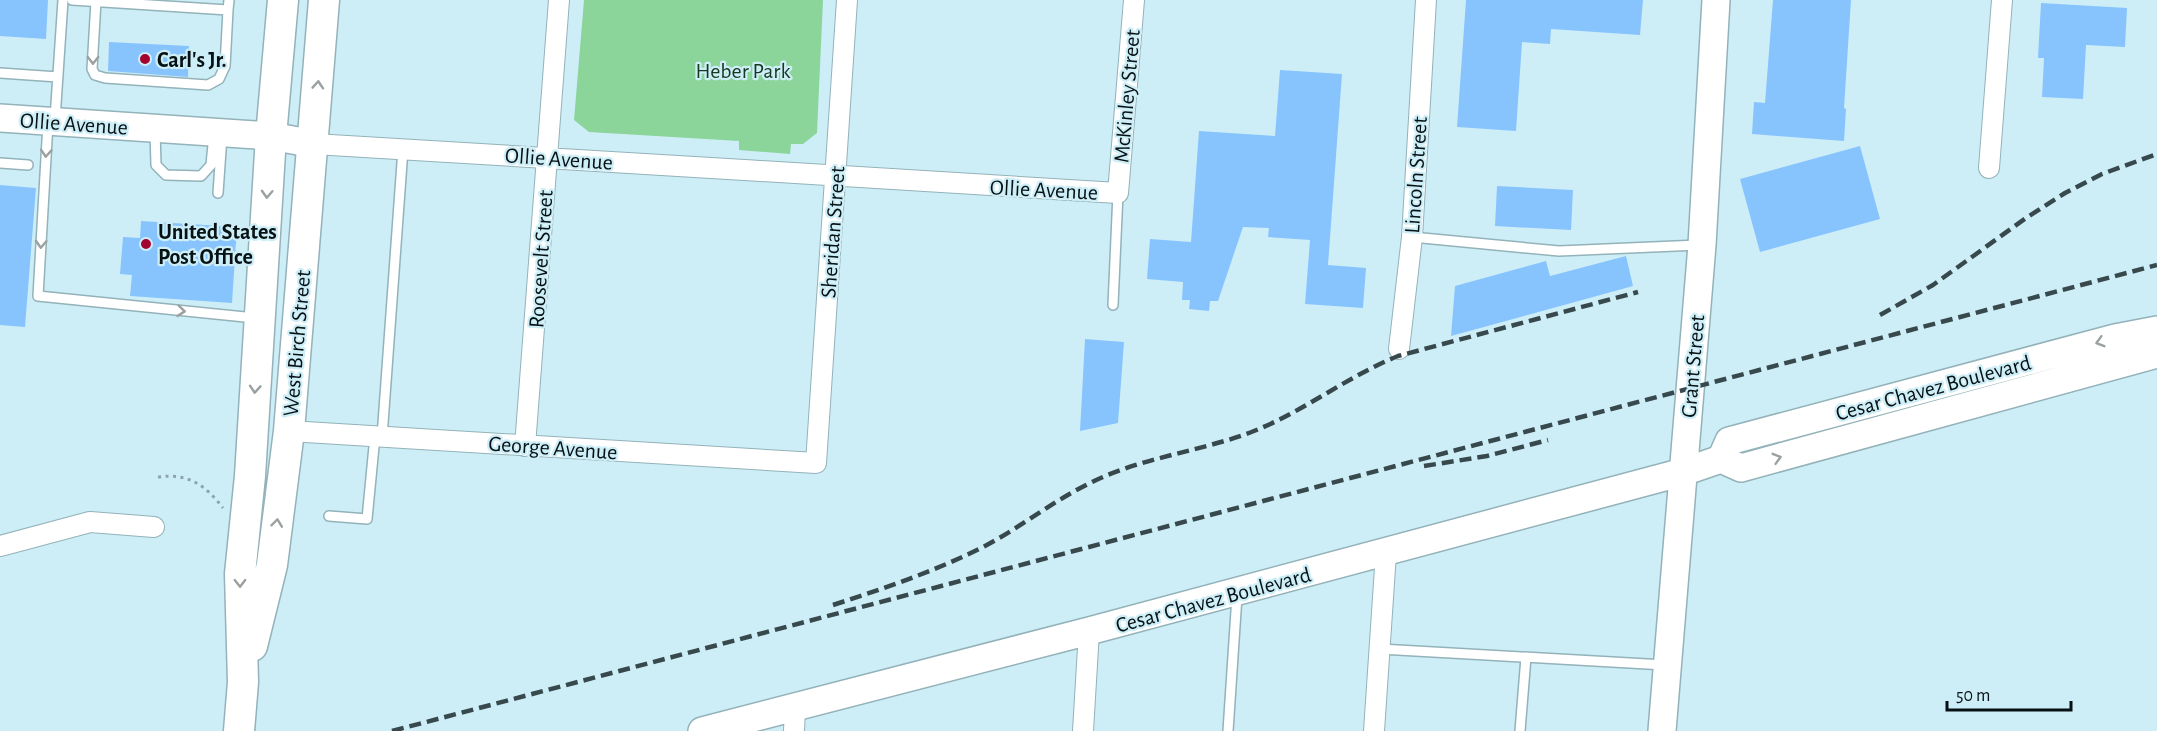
<svg xmlns="http://www.w3.org/2000/svg" width="2157" height="731" font-family="'Alegreya Sans',sans-serif">
  <style>
    .green { fill: #8bd59a }
    .building { fill: #87c4fd }
    .lines { fill: none; stroke-linecap: round; stroke-linejoin: round }
    .lane-casing { stroke: #93b2b9; stroke-width: 12 }
    .street-casing { stroke: #93b2b9; stroke-width: 22 }
    .secondary-casing { stroke: #93b2b9; stroke-width: 30 }
    .primary-casing { stroke: #93b2b9; stroke-width: 33 }
    .path { stroke: #8ba4ab; stroke-width: 3; stroke-dasharray: 3 4.5; stroke-linecap: butt }
    .lane { stroke: #fff; stroke-width: 9 }
    .street { stroke: #fff; stroke-width: 20 }
    .secondary { stroke: #fff; stroke-width: 27 }
    .primary { stroke: #fff; stroke-width: 30 }
    .rail { stroke: #38494d; stroke-width: 4.5; stroke-dasharray: 12 6; stroke-linecap: butt }
    .oneway { stroke: #9ba0a1 }
    .poi-dot { fill: #a2032f; stroke: #ceeef7; stroke-width: 2 }
    .labels { text-anchor: middle; stroke-width: 4.5; stroke-linejoin: round; paint-order: stroke }
    .poi-label { font-size: 22px; font-weight: bold; fill: #061114; stroke: #ceeef7; text-anchor: start }
    .park-label { font-size: 22px; fill: #15391e; stroke: #ceeef7 }
    .street-label { font-size: 22px; fill: #061114; stroke: #ceeef7 }
  </style>
  <rect width="100%" height="100%" fill="#ceeef7"/>
  <path class="green" d="M584 0H823L817 133 803 144H791L790 154 739 150V141L589 132 574 120Z"/>
  <path class="building" d="M0 0H48L46 39 0 36Z
    M1466 0H1643L1640 35 1551 29 1550 44 1522 42 1516 131 1457 127Z
    M1773 0H1851L1844 108 1846 109 1844 141 1752 134 1754 102 1765 103Z
    M2041 3 2127 8 2125 47 2086 45 2083 99 2042 97 2044 58H2038Z
    M109 42 189 46 188 77 108 71Z
    M1280 70 1342 74 1328 265 1366 268 1363 308 1305 304 1310 240 1268 237 1269 228 1243 227 1218 301H1210L1209 311 1189 309 1190 300H1182L1183 282 1147 279 1150 239 1191 242 1199 131 1275 136Z
    M1860 146 1880 219 1760 252 1740 179Z
    M0 185 36 188 25 327 0 325Z
    M1497 186 1573 190 1571 230 1495 226Z
    M141 221 237 227 232 303 130 296 132 275 120 274 123 237 140 238Z
    M1626 256 1633 286 1451 336 1455 286 1546 261 1550 276Z
    M1085 339 1124 342 1118 423 1080 431Z"/>
  <g class="lines">
    <g class="lane-casing">
      <path id="lane" d="M72 0 228 10 229 0
        M96 1 92 69 95 75 105 78 208 85 219 79 225 66 228 10
        M0 73 58 77
        M55 119 63 0
        M48 123 38 296 255 318
        M155 130 156 165 166 175 201 176 211 165 214 134
        M0 163 28 165
        M218 193 222 136
        M1412 237 1559 251 1699 245
        M1113 305 1118 193
        M382 437 403 149
        M329 516 367 519 375 436
        M1380 649 1665 665
        M1228 731 1237 596
        M1520 731 1526 657"/>
    </g>
    <g class="street-casing">
      <path id="street" d="M314 144C582 158 850 178 1118 193L1134 0
        M1989 168 2002 0
        M1399 349 1412 237 1426 0
        M289 431 816 463 847 0
        M525 446 559 0
        M0 546 90 522 154 527
        M794 731 795 708
        M1083 731 1089 631
        M1374 731 1386 553"/>
    </g>
    <g class="secondary-casing">
      <path id="secondary" d="M0 118 271 136 314 144
        M1721 459 1729 441 2115 338 2157 330
        M702 731 1089 631 1683 472 1721 459 1741 468 2157 354
        M1662 731 1702 245 1716 0"/>
    </g>
    <g class="primary-casing">
      <path id="primary" d="M252 646 272 565 289 431 324 0
        M239 731 243 682 240 574 250 476 271 136 283 0"/>
    </g>
    <path class="path" d="M158 477C189 473 205 485 223 508"/>
    <use href="#lane" class="lane"/>
    <use href="#street" class="street"/>
    <use href="#secondary" class="secondary"/>
    <use href="#primary" class="primary"/>
    <path class="rail" d="M1880 315 1933 285 2026 218 2065 193 2102 174 2157 154
      M1424 466 1487 456 1548 440
      M833 605C885 588 936 571 985 546 1021 527 1053 501 1090 483 1140 458 1197 452 1249 433 1302 413 1346 377 1398 356L1638 292
      M392 731 2157 265"/>
  </g>
  <defs><path id="oneway-chevron" d="M-2-3.5L2.5 0L-2 3.5" fill="none" stroke-width="1.6" stroke-linecap="round" stroke-linejoin="round" transform="scale(1.5)"/></defs>
  <g class="oneway">
    <use href="#oneway-chevron" transform="translate(93 60) rotate(91)"/>
    <use href="#oneway-chevron" transform="translate(318 85) rotate(-86)"/>
    <use href="#oneway-chevron" transform="translate(46 153) rotate(94)"/>
    <use href="#oneway-chevron" transform="translate(267 194) rotate(93)"/>
    <use href="#oneway-chevron" transform="translate(41 244) rotate(93)"/>
    <use href="#oneway-chevron" transform="translate(181 311) rotate(6)"/>
    <use href="#oneway-chevron" transform="translate(2100 342) rotate(164)"/>
    <use href="#oneway-chevron" transform="translate(255 389) rotate(94)"/>
    <use href="#oneway-chevron" transform="translate(1777 458) rotate(-16)"/>
    <use href="#oneway-chevron" transform="translate(277 523) rotate(-83)"/>
    <use href="#oneway-chevron" transform="translate(240 583) rotate(89)"/>
  </g>
  <g class="poi-dot">
    <circle cx="145" cy="59" r="6"/>
    <circle cx="146" cy="244" r="6"/>
  </g>
  <g class="labels">
    <g class="poi-label">
      <text x="157" y="67">Carl's Jr.</text>
      <text x="158" y="239">United States<tspan x="158" dy="25">Post Office</tspan></text>
    </g>
    <g class="park-label">
      <text x="743" y="78">Heber Park</text>
    </g>
    <g class="street-label">
      <text transform="translate(1126 96) rotate(-85)" y="8">McKinley Street</text>
      <text transform="translate(74 123) rotate(4)" y="8">Ollie Avenue</text>
      <text transform="translate(559 158) rotate(4)" y="8">Ollie Avenue</text>
      <text transform="translate(1415 175) rotate(-86)" y="8">Lincoln Street</text>
      <text transform="translate(1044 189) rotate(3)" y="8">Ollie Avenue</text>
      <text transform="translate(832 232) rotate(-86)" y="8">Sheridan Street</text>
      <text transform="translate(540 259) rotate(-86)" y="8">Roosevelt Street</text>
      <text transform="translate(296 343) rotate(-85)" y="8">West Birch Street</text>
      <text transform="translate(1692 366) rotate(-85)" y="8">Grant Street</text>
      <text transform="translate(1933 387) rotate(-15)" y="8">Cesar Chavez Boulevard</text>
      <text transform="translate(553 447) rotate(4)" y="8">George Avenue</text>
      <text transform="translate(1213 599) rotate(-15)" y="8">Cesar Chavez Boulevard</text>
    </g>
  </g>
  <path d="M1947 701v9h124v-9" fill="none" stroke="#061114" stroke-width="3"/>
  <text x="1956" y="701" font-size="18" fill="#061114" stroke="#ceeef7" stroke-width="4.5" paint-order="stroke">50 m</text>
</svg>
